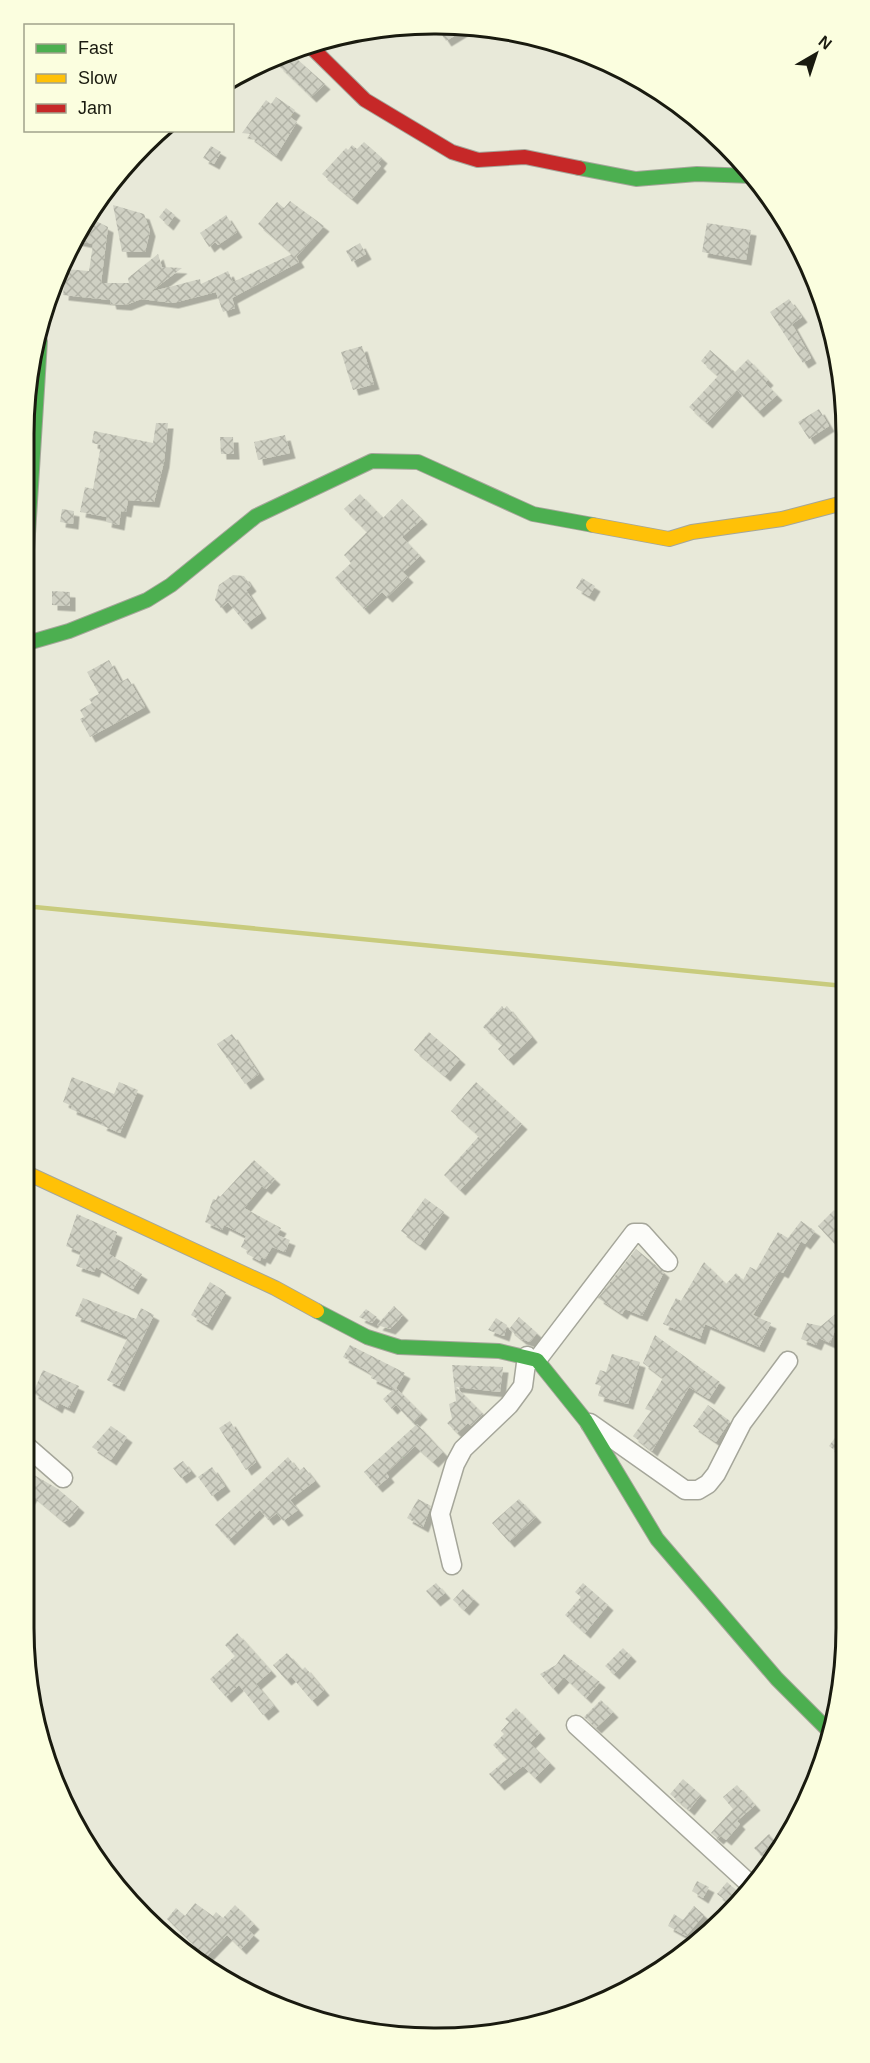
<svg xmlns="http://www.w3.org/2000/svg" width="870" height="2063" font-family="Helvetica,sans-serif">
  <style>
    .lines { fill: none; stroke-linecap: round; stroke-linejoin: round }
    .stream { stroke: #c8cb7d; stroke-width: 4.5 }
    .building { fill: url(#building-cross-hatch); filter: url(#shadow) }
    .street-casing { stroke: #a5a69a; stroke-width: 21 }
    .fast-casing { stroke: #a5a69a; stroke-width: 16 }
    .slow-casing { stroke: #a5a69a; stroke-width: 16 }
    .jam-casing { stroke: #a5a69a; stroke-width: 16 }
    .street { stroke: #fcfcf9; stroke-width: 18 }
    .fast { stroke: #4caf50; stroke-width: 14 }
    .slow { stroke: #ffc107; stroke-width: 14 }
    .jam { stroke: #c62828; stroke-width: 14 }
    .rim { fill: none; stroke: #191a0f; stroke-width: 3 }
  </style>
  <defs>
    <pattern id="building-cross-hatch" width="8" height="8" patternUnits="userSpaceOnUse" patternTransform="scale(1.5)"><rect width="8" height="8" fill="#cfd0c3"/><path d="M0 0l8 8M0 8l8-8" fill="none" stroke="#b1b2a6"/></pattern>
    <filter id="shadow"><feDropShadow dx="5.5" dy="5.5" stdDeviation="0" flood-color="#0004"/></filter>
  </defs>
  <rect width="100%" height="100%" fill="#e8e9d9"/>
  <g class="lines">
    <path class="stream" d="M24 906 844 986"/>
  </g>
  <path class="building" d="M436 26H453L469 27 446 41Z
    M290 53 325 84 311 97 278 65Z
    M276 97 295 110 290 117 297 122 276 156 249 136 250 134 242 133 266 100 271 104Z
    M364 142 382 158 378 163 381 166 352 199 322 174 346 148 348 150 352 145 357 149Z
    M211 146 221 152 214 164 203 158Z
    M290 201 324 226 296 257 299 262 232 298 235 308 223 312 216 292 173 303 141 299 126 305 111 304 110 300 63 295 66 269 89 271 93 244 75 240 88 217 108 227 101 283H129L128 278 158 254 162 267 182 268 150 292 200 279 201 284 228 271 233 282 292 254 258 224 277 202 284 208Z
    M113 205 144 214 150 231 145 252H122Z
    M166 208 175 215 168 225 159 217Z
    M226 215 237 232 218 245 215 242 209 247 200 233Z
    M707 223 751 230 746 260 702 252Z
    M360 243 366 254 352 262 346 251Z
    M789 299 802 317 792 324 811 358 803 363 770 312Z
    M362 346 374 384 353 390 341 352Z
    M710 350 735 372 748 359 768 380 765 383 777 395 758 412 737 390 707 423 689 407 718 376 701 361Z
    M819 409 829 426 809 439 798 422Z
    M156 423H168L164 462 154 502 128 500 126 512 121 511 119 525 106 522 107 517 80 512 85 487 93 489 101 445 92 443 94 431 153 443Z
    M285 435 290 453 258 460 254 442Z
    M220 437H233L234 454H221Z
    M360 494 383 518 402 499 422 519 402 537 420 556 403 572 408 577 387 597 382 592 364 609 335 578 351 563 344 555 367 532 344 509Z
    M62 509 74 511 73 524 60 522Z
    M233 575 244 576 251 586 246 590 261 613 246 624 228 602 221 608 215 600 219 585Z
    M582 578 595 586 589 596 576 588Z
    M52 591 70 592V606L52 605Z
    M109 660 121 682 128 678 145 707 90 737 80 719 84 717 80 710 92 703 89 699 99 694 87 672Z
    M502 1006 504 1009 507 1006 532 1037 508 1060 498 1049 502 1045 483 1027Z
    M429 1032 460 1059 445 1076 414 1050Z
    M232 1034 259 1074 245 1084 217 1044Z
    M72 1077 114 1094 119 1082 138 1090 120 1133 101 1125 103 1122 71 1109 72 1106 63 1102Z
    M476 1082 522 1124 460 1190 444 1175 479 1136 451 1111Z
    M254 1160 275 1179 266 1189 262 1186 244 1208 281 1228 277 1235 290 1240 285 1252 272 1247 265 1259 261 1257 260 1261 247 1254 248 1251 241 1247 246 1236 224 1225 222 1230 205 1222 213 1199 216 1200 218 1195 220 1197Z
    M425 1198 444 1212 420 1245 401 1231Z
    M834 1210 845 1220V1255L818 1226Z
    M77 1214 117 1232 109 1254 142 1274 133 1289 96 1267 94 1272 76 1266 81 1252 66 1246Z
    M801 1221 815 1231 805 1244 801 1241 783 1273 779 1271 753 1315 771 1323 759 1347 705 1324 700 1339 663 1324 676 1298 681 1301 704 1262 726 1284 736 1273 743 1280 750 1267 756 1270 778 1232 788 1238Z
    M636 1249 664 1272 642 1316 625 1309 622 1314 598 1298Z
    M210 1282 226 1292 207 1325 191 1315Z
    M83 1298 136 1319 141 1308 154 1315 119 1386 107 1380 128 1337 75 1316Z
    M394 1306 403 1315 395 1324 390 1329 377 1325Z
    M845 1306 830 1343 819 1338 816 1345 801 1339 807 1323 821 1326Z
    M366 1309 377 1317 372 1323 359 1317Z
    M519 1317 537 1333 530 1342 521 1339 509 1329Z
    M496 1318 507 1325 504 1336 488 1330Z
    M655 1335 720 1382 709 1399 689 1387 652 1451 633 1436 651 1411 645 1409 663 1378 643 1363Z
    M350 1345 405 1373 396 1388 422 1414 413 1423 396 1405 392 1409 383 1399 394 1389 371 1378 372 1375 366 1370 343 1357Z
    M612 1354 640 1362 628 1404 598 1396 601 1386 595 1384 600 1370 606 1372Z
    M452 1365 503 1367 500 1392 456 1387 483 1414 471 1426 468 1423 457 1433 447 1423 452 1419 449 1404 456 1401Z
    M43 1370 79 1386 69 1408 59 1403 57 1408 33 1393Z
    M708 1405 730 1421 716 1442 693 1426Z
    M230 1421 256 1462 246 1470 219 1428Z
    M417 1424 443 1452 433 1462 415 1446 386 1473 389 1477 377 1487 364 1472Z
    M845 1424V1442L846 1459 829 1446Z
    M111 1426 127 1437 111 1460 92 1447Z
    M288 1457 299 1471 304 1467 315 1481 290 1500 298 1510 283 1521 277 1513 268 1520 260 1510 229 1540 215 1525Z
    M183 1461 191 1471 181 1478 173 1468Z
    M212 1467 225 1486 212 1496 198 1477Z
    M24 1469 58 1489 79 1507 69 1519 64 1522 32 1495 24 1508Z
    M418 1499 431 1506 423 1527 407 1518Z
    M519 1499 536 1517 509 1542 492 1523Z
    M436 1583 445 1593 435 1601 426 1591Z
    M583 1583 608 1605 585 1633 565 1615 581 1597 575 1592Z
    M463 1589 474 1599 464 1610 453 1600Z
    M237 1633 271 1671 256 1684 274 1706 263 1715 239 1685 226 1697 210 1679 235 1656 225 1645Z
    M623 1648 631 1656 614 1674 605 1666Z
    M287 1653 302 1670 305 1667 324 1690 312 1701 291 1676 286 1680 273 1665Z
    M564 1654 600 1682 586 1698 564 1677 553 1689 540 1674 556 1665Z
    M601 1700 613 1712 596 1728 584 1717Z
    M516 1708 540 1733 530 1743 550 1763 535 1778 523 1766 499 1785 489 1774 507 1759 493 1745 504 1734 501 1731 509 1722 505 1719Z
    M683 1779 701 1795 689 1810 670 1794Z
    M737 1785 755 1805 737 1821 740 1824 726 1840 721 1836 718 1839 711 1833 733 1809 723 1797Z
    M769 1834 781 1847 769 1864 754 1848Z
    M697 1881 709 1887 703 1898 692 1891Z
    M727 1882 745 1898 734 1907 717 1894Z
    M195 1903 213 1916 216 1912 223 1918 235 1905 254 1924 248 1930 254 1935 241 1949 227 1935 202 1961 190 1952 195 1946 167 1919 176 1908 185 1916Z
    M694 1906 704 1915 686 1936 668 1926 674 1914 683 1920Z"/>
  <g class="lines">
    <g class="street-casing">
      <path id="street" d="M537 1360 634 1233H642L668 1262
        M590 1423 685 1490H698L708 1484 716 1474 742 1423 788 1361
        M24 1444 63 1478
        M452 1565 440 1514 455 1464 463 1449 509 1405 523 1386 527 1356
        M576 1725 753 1887"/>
    </g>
    <g class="fast-casing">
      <path id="fast" d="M579 168 636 179 697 174 752 176
        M24 598 40 341
        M24 644 69 631 147 600 171 585 256 516 372 461 418 462 533 514 593 525
        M317 1311 367 1337 399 1347 499 1351 537 1360 586 1421 657 1539 777 1679 829 1731"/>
    </g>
    <g class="slow-casing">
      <path id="slow" d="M593 525 669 539 692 532 782 519 843 503
        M24 1175H31L275 1288 317 1311"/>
    </g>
    <g class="jam-casing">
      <path id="jam" d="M309 45 365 100 452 152 478 160 525 157 579 168"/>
    </g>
    <use href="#street" class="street"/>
    <use href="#fast" class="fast"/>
    <use href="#slow" class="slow"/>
    <use href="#jam" class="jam"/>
  </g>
  <path d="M0 0H870V2063H0ZM434 34H436A400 400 0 0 1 836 434V1628A400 400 0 0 1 436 2028H434A400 400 0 0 1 34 1628V434A400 400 0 0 1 434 34Z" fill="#fbfedf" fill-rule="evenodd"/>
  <path class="rim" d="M434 34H436A400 400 0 0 1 836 434V1628A400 400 0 0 1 436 2028H434A400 400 0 0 1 34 1628V434A400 400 0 0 1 434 34Z"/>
  <rect x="24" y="24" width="210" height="108" fill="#fbfedf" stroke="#a1a38c" stroke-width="1.5"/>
  <rect x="36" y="44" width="30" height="9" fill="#4caf50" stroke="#a1a38c" stroke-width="1.5"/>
  <text x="78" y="54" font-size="18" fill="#191a0f">Fast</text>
  <rect x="36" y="74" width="30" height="9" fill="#ffc107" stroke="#a1a38c" stroke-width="1.5"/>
  <text x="78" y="84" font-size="18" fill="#191a0f">Slow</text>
  <rect x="36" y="104" width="30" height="9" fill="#c62828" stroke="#a1a38c" stroke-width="1.5"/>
  <text x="78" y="114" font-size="18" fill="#191a0f">Jam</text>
  <g transform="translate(816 54) rotate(39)" stroke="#fbfedf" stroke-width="4.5" paint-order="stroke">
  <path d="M0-4.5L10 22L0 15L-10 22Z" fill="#191a0f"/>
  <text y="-9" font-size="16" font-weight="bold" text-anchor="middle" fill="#191a0f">N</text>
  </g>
</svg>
